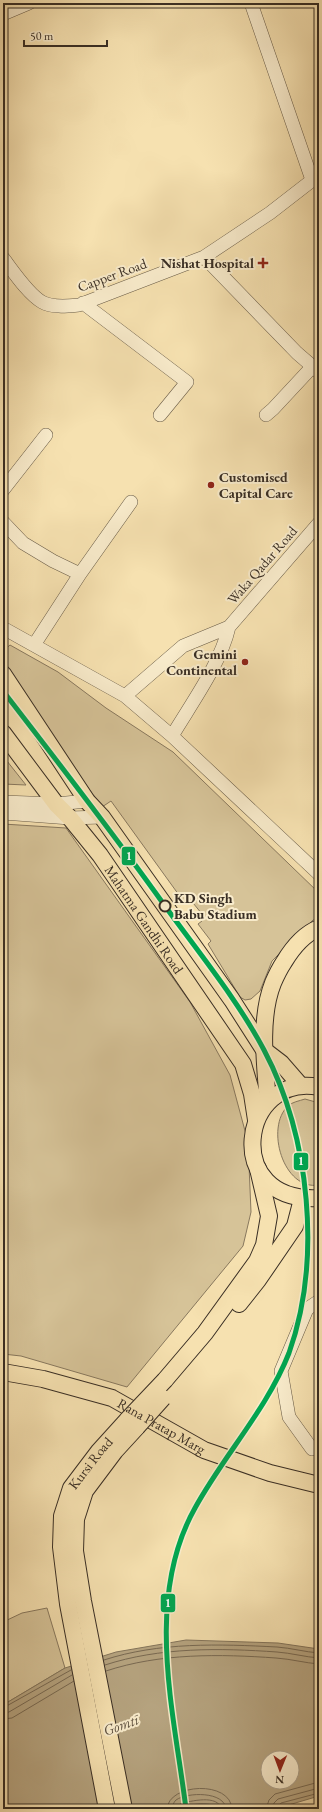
<svg xmlns="http://www.w3.org/2000/svg" width="322" height="1812" font-family="'EB Garamond',serif">
  <style>
    .green { fill: #d6c398; stroke: #88785e }
    .water { fill: #b6a480; stroke: #84755b; fill-rule: evenodd }
    .lines { fill: none; stroke-linecap: round; stroke-linejoin: round }
    .shore { stroke: #786952; stroke-width: 1 }
    .minor-casing { stroke: #685b47; stroke-width: 14 }
    .major-casing { stroke: #392e24; stroke-width: 18 }
    .minor { stroke: #f9eccc; stroke-width: 13 }
    .major { stroke: #f6e1b0; stroke-width: 16 }
    .major-bridge-casing { stroke: #392e24; stroke-width: 18; stroke-linecap: butt }
    .major-bridge { stroke: #f6e1b0; stroke-width: 16 }
    .metro-1-casing { stroke: #f9eccc; stroke-width: 8 }
    .metro-1 { stroke: #00a651; stroke-width: 5 }
    .poi-dot { fill: #8f2418; stroke: #f9eccc; stroke-width: 1.5 }
    .stop-dot { fill: #f9eccc; stroke: #392e24; stroke-width: 2 }
    .labels { text-anchor: middle; stroke-width: 4; stroke-linejoin: round; paint-order: stroke }
    .poi-label { font-size: 14px; font-weight: bold; fill: #392e24; stroke: #f9eccc; text-anchor: end }
    .street-label { font-size: 14px; fill: #392e24; stroke: #f9eccc }
    .stop-label { font-size: 14px; font-weight: bold; fill: #392e24; stroke: #f9eccc; text-anchor: start }
    .water-label { font-size: 15px; font-style: italic; fill: #5e5140; stroke: #f9eccc }
    .line-badge { stroke: #f9eccc; stroke-width: 1.5 }
    .badge-label { font-size: 11px; text-anchor: middle; font-weight: bold; fill: #fff }
  </style>
  <rect width="100%" height="100%" fill="#f6e1b0"/>
  <filter id="stains"><feTurbulence type="fractalNoise" baseFrequency=".005" numOctaves="4"/><feColorMatrix values="0 0 0 0 .2 0 0 0 0 .09 0 0 0 0 .02 0 0 0 .5 -.17"/></filter>
  <radialGradient id="worn" r=".72"><stop offset=".6" stop-color="#630" stop-opacity="0"/><stop offset="1" stop-color="#630" stop-opacity=".3"/></radialGradient>
  <path class="green" d="M10 645 58 672 106 708 173 752 319 893V918L313 920 272 961 260 991 251 999 245 1000 240 997 208 944 211 941 198 924 202 921 199 916 202 914 189 898 184 902 111 801 102 807 56 743 3 660V651Z
    M3 756 26 785 3 784Z
    M3 824 66 828 190 1002 230 1075 248 1142 251 1212 243 1246 127 1387 21 1356 3 1354Z
    M305 1099 319 1103V1185C283 1191 265 1127 288 1106 292 1102 299 1101 305 1099Z
    M47 1608 65 1668 3 1705V1622L22 1613Z"/>
  <path class="water" d="M186 1640 278 1643 319 1649V1796L275 1809H219C207 1799 188 1806 174 1809H3V1705L65 1668 116 1652ZM268 1758H292V1782H268Z"/>
  <g class="lines">
    <path class="shore" d="M104 1660C159 1642 219 1644 277 1647 291 1648 305 1652 319 1653
      M105 1665C160 1647 220 1648 277 1652 291 1653 305 1657 319 1658
      M106 1671C160 1653 220 1654 276 1658 291 1659 305 1663 319 1664
      M3 1708 71 1670
      M3 1713 9 1712 72 1675
      M3 1719 12 1718 74 1681
      M167 1809C168 1783 231 1780 232 1809
      M173 1809C173 1805 173 1803 176 1800 187 1792 225 1791 226 1809
      M178 1809 180 1804C190 1801 219 1794 221 1809
      M266 1809 269 1800 275 1794 319 1782
      M272 1809 274 1803 278 1799 319 1788
      M277 1809 281 1803 319 1793"/>
    <g class="minor-casing">
      <path id="minor" d="M251 3 312 180
        M3 14 29 3
        M204 257 297 353 319 372
        M3 258C13 271 28 294 42 302 52 308 68 306 79 305L204 257 270 213 319 175
        M83 303 187 382 160 415
        M266 415 273 409 313 366
        M3 490 46 435
        M3 522 23 543 53 561 80 574 131 502
        M3 628 125 696 172 736 319 874
        M34 645 80 574
        M125 696 183 646 229 627
        M172 736C191 704 221 663 229 627L319 523
        M3 802 56 804 87 801
        M3 813 70 818 102 817
        M312 1449 289 1417 281 1371 307 1309 319 1301"/>
    </g>
    <g class="major-casing">
      <g id="major">
        <path d="M3 674 87 801 102 817 232 1000 264 1050 281 1063 301 1086"/>
        <path id="s1" d="M3 733 56 804 70 818 100 855 243 1064 252 1094 256 1120"/>
        <path d="M319 1087C240 1072 221 1204 319 1198"/>
        <path d="M268 1102C265 1066 259 1018 273 983 276 976 280 968 284 962 293 947 304 934 319 928"/>
        <path d="M239 1304 258 1280 295 1226 302 1199"/>
        <path id="s2" d="M3 1372 43 1379 112 1398 204 1450 270 1473 319 1485"/>
        <path d="M165 1380 205 1333 257 1261 264 1245 269 1216 258 1169"/>
        <path id="s3" d="M107 1809 68 1604 61 1547 62 1516 71 1488 99 1451 128 1419"/>
        <path d="M124 1809 83 1601 75 1551 76 1519 85 1491 115 1451 137 1427"/>
      </g>
    </g>
    <use href="#minor" class="minor"/>
    <use href="#major" class="major"/>
    <g class="major-bridge-casing">
      <path id="major-bridge" d="M128 1419 165 1380
        M137 1427 163 1398"/>
    </g>
    <use href="#major-bridge" class="major-bridge"/>
    <g class="metro-1-casing">
      <path id="metro-1" d="M3 691C58 762 113 833 165 906 199 953 237 999 264 1050 310 1137 322 1260 289 1353 267 1409 224 1455 195 1508 144 1599 174 1712 186 1809"/>
    </g>
    <use href="#metro-1" class="metro-1"/>
  </g>
  <g class="poi-dot">
    <path d="M261 257h4v4h4v4h-4v4h-4v-4h-4v-4h4z"/>
    <circle cx="211" cy="485" r="4"/>
    <circle cx="245" cy="662" r="4"/>
  </g>
  <circle class="stop-dot" cx="165" cy="906" r="5.5"/>
  <g class="labels">
    <g class="poi-label">
      <text x="254" y="268">Nishat Hospital</text>
      <text x="219" y="482" text-anchor="start">Customised<tspan x="219" dy="16">Capital Care</tspan></text>
      <text x="237" y="659">Gemini<tspan x="237" dy="16">Continental</tspan></text>
    </g>
    <g class="street-label">
      <text transform="translate(112 275) rotate(-20)" y="5">Capper Road</text>
      <text transform="translate(262 565) rotate(-49)" y="5">Waka Qadar Road</text>
      <text dy="5" stroke="none"><textPath href="#s1" startOffset="234">Mahatma Gandhi Road</textPath></text>
      <text dy="5" stroke="none"><textPath href="#s2" startOffset="169">Rana Pratap Marg</textPath></text>
      <text dy="5" stroke="none"><textPath href="#s3" startOffset="358">Kursi Road</textPath></text>
    </g>
    <g class="stop-label">
      <text x="174" y="903">KD Singh<tspan x="174" dy="16">Babu Stadium</tspan></text>
    </g>
    <g class="water-label">
      <text transform="translate(121 1725) rotate(-20)" y="5">Gomtī</text>
    </g>
  </g>
  <g class="line-badge">
    <rect x="121" y="846" width="15" height="20" rx="4" fill="#00a651"/>
    <rect x="293" y="1152" width="16" height="19" rx="4" fill="#00a651"/>
    <rect x="160" y="1593" width="16" height="20" rx="4" fill="#00a651"/>
  </g>
  <g class="badge-label">
    <text x="129" y="860">1</text>
    <text x="301" y="1165">1</text>
    <text x="168" y="1607">1</text>
  </g>
  <rect width="322" height="1812" fill="none" stroke="#f6e1b0" stroke-width="16"/>
  <rect x="4" y="4" width="314" height="1804" fill="none" stroke="#392e24" stroke-width="2"/>
  <rect x="8" y="8" width="306" height="1796" fill="none" stroke="#392e24"/>
  <g transform="translate(280 1770) rotate(181)"><circle r="19" fill="#f9eccc" stroke="#aca089"/>
  <path d="M0-3L7 15L0 10L-7 15Z" fill="#8f2418"/>
  <text y="-6" font-size="11" font-weight="bold" text-anchor="middle" fill="#392e24">N</text>
  </g>
  <path d="M24 40v6h83v-6" fill="none" stroke="#392e24" stroke-width="2"/>
  <text x="30" y="40" font-size="12" fill="#392e24" stroke="#f9eccc" stroke-width="3" paint-order="stroke">50 m</text>
  <rect width="100%" height="100%" filter="url(#stains)"/>
  <rect width="100%" height="100%" fill="url(#worn)"/>
</svg>
